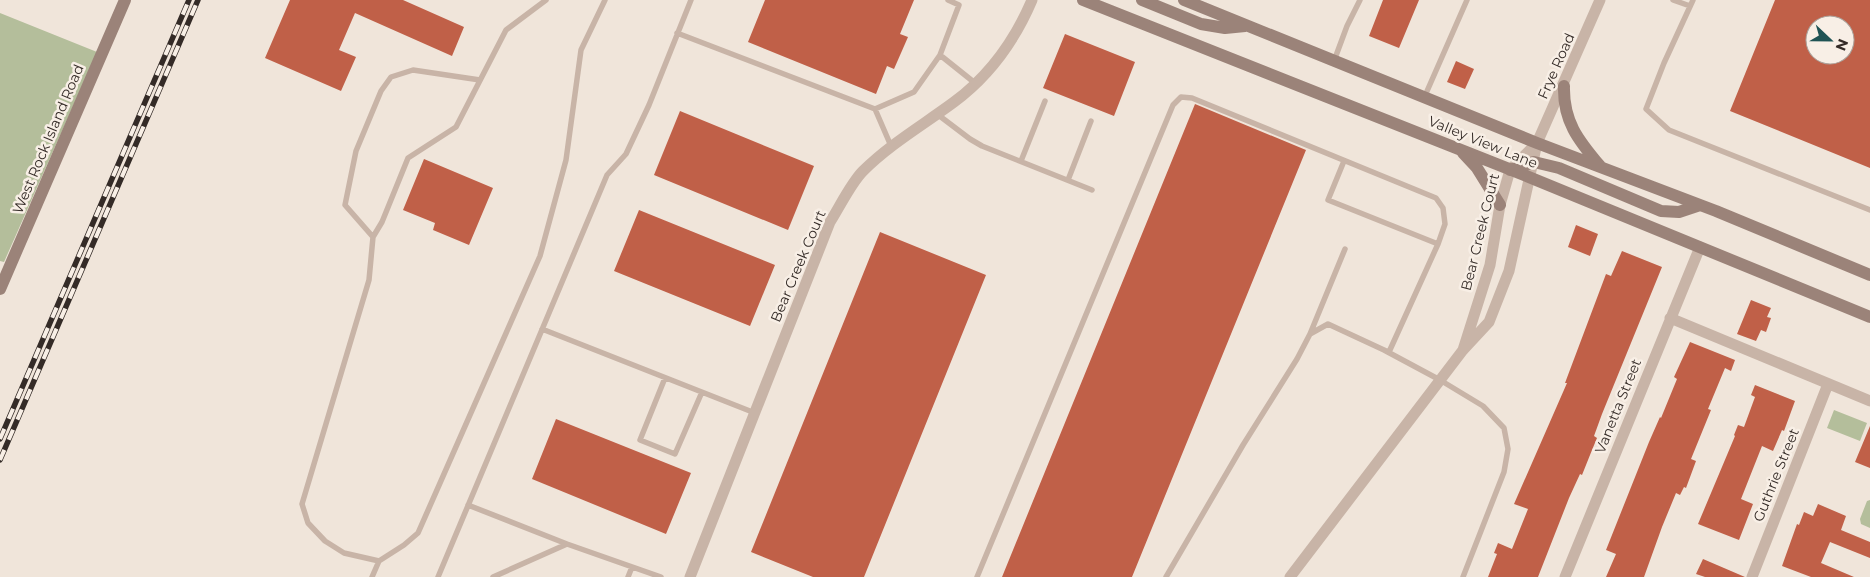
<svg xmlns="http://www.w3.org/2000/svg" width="1870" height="577" font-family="Montserrat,sans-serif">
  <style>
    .green { fill: #b4be9b }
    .building { fill: #c06048; fill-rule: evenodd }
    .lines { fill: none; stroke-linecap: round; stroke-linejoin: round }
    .lane { stroke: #c8b4a7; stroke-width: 5.5 }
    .street { stroke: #c8b4a7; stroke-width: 11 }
    .secondary { stroke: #9b8379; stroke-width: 12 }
    .rail-casing { stroke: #342b27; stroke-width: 5.5 }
    .rail { stroke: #f8efe6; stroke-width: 4; stroke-dasharray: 11; stroke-linecap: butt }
    .labels { text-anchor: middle; stroke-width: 5; stroke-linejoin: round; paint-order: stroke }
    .street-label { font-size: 14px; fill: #342b27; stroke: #f8efe6 }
  </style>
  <rect width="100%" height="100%" fill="#f0e5da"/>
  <path class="green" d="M0 13 97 52 4 262 0 261Z
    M1834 410 1867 423 1860 441 1827 428Z
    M1870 500V528L1861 524 1860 519 1867 501Z"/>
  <path class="building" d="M290 0H403L464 27 452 56 355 13 339 50 356 57 341 91 265 58Z
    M765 0H914L900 34 908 37 894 69 887 66 876 94 748 42Z
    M1383 0H1419L1399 48 1369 36Z
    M1775 0H1870V168L1730 111ZM1815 25H1845V55H1815Z
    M1065 34 1135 62 1114 116 1043 88Z
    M1456 61 1474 69 1465 89 1447 82Z
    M1195 104 1306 150 1132 577H1002Z
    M680 111 814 166 788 230 654 175Z
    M424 159 493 188 469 245 433 230 435 223 403 210Z
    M639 210 775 265 750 326 614 271Z
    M1576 225 1598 234 1590 256 1568 247Z
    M880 232 986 275 864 577H813L751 552Z
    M1622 251 1662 267 1602 414 1594 436 1597 438 1592 450 1582 475 1580 474 1569 498 1538 577H1488L1497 554 1494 553 1498 543 1512 549 1528 509 1514 504 1567 383H1565L1606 274 1611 276Z
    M1751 300 1771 308 1767 317 1771 318 1766 332 1761 330 1756 341 1737 334Z
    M1690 342 1735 360 1731 371 1725 368 1708 409 1711 410 1691 459 1696 461 1686 488 1684 487 1680 495 1676 493 1662 527 1644 577H1606L1616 554 1606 550 1649 442 1660 417 1661 418 1677 379 1674 377Z
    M1755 385 1795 401 1784 431 1782 430 1773 451 1762 446 1741 499 1753 504 1739 540 1698 524 1735 436 1734 435 1738 425 1744 427 1755 397 1751 395Z
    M556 419 691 473 666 534 532 479Z
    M1870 426V468L1855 462Z
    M1818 504 1846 516 1841 530 1870 542V558L1830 542 1821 563 1854 577H1811L1782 566 1797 524 1799 525 1804 512 1813 516Z
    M1703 559 1745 577H1705L1696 574Z"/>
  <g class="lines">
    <path class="lane" d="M546 0 506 30 456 127 408 158 382 222 373 237 369 280 302 504 308 523 325 541 344 553 379 561 404 545 418 533 540 256 566 160 581 50 605 0
      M948 0 959 5 940 55 975 83
      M1673 0 1690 6
      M1693 0 1664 63 1646 109 1669 130 1870 210
      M677 33 875 109
      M1334 61 1347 26 1360 0
      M1424 98 1467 0
      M937 114 970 139 982 146 1092 190
      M891 146 875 109 914 92 940 55
      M1021 161 1045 101
      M1344 161 1328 200 1438 244
      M1068 180 1091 121
      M373 237 345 205 356 151 381 91 391 77 413 70 480 80
      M542 329 755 413
      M1310 334 1345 249
      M665 378 640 440 675 454 702 392
      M468 505 567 544
      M372 577 379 561
      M438 577 607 175 626 154 649 105 691 0
      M493 577 567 544 661 577
      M628 577 632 567
      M977 577 1173 105 1181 97 1192 98 1436 198 1443 208 1445 224 1438 244 1389 352
      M1166 577 1243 445 1297 359 1310 334 1328 324 1384 350 1440 380 1483 406 1504 428 1508 449 1504 472 1463 577"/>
    <path class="street" d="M1537 143 1600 0
      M1670 318 1870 401
      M690 577 830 222C839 208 851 183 863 171 890 144 923 125 954 102 989 76 1015 40 1032 0
      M1290 577 1463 350 1489 322 1509 271 1537 143 1510 170 1500 205 1490 265 1463 350
      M1565 577 1700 247
      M1752 577 1828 384"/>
    <path class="secondary" d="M1083 0 1524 175 1870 317
      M1142 0 1201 24 1225 28 1245 26
      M1184 0 1537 143 1716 211 1870 275
      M1564 86C1563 121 1578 140 1600 166
      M1463 153 1477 168 1500 205
      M1510 170 1534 162 1559 168 1661 211 1679 212 1700 205
      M0 289 125 0"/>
    <g class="rail-casing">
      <path id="rail" d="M0 439 189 0
        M0 460 198 0"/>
    </g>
    <use href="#rail" class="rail"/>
  </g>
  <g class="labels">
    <g class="street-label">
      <text transform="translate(1556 66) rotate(-66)" y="5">Frye Road</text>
      <text transform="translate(48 139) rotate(-67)" y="5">West Rock Island Road</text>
      <text transform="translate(1483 142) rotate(22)" y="5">Valley View Lane</text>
      <text transform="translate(1480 232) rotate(-76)" y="5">Bear Creek Court</text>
      <text transform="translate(798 266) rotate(-67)" y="5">Bear Creek Court</text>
      <text transform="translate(1618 406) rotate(-68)" y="5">Vanetta Street</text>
      <text transform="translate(1776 475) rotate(-68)" y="5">Guthrie Street</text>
    </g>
  </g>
  <g transform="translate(1830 40) rotate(112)"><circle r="24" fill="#f8efe6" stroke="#aaa19a"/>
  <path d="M0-4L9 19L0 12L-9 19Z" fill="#1f5354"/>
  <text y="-8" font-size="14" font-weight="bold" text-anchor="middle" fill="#342b27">N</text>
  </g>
</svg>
